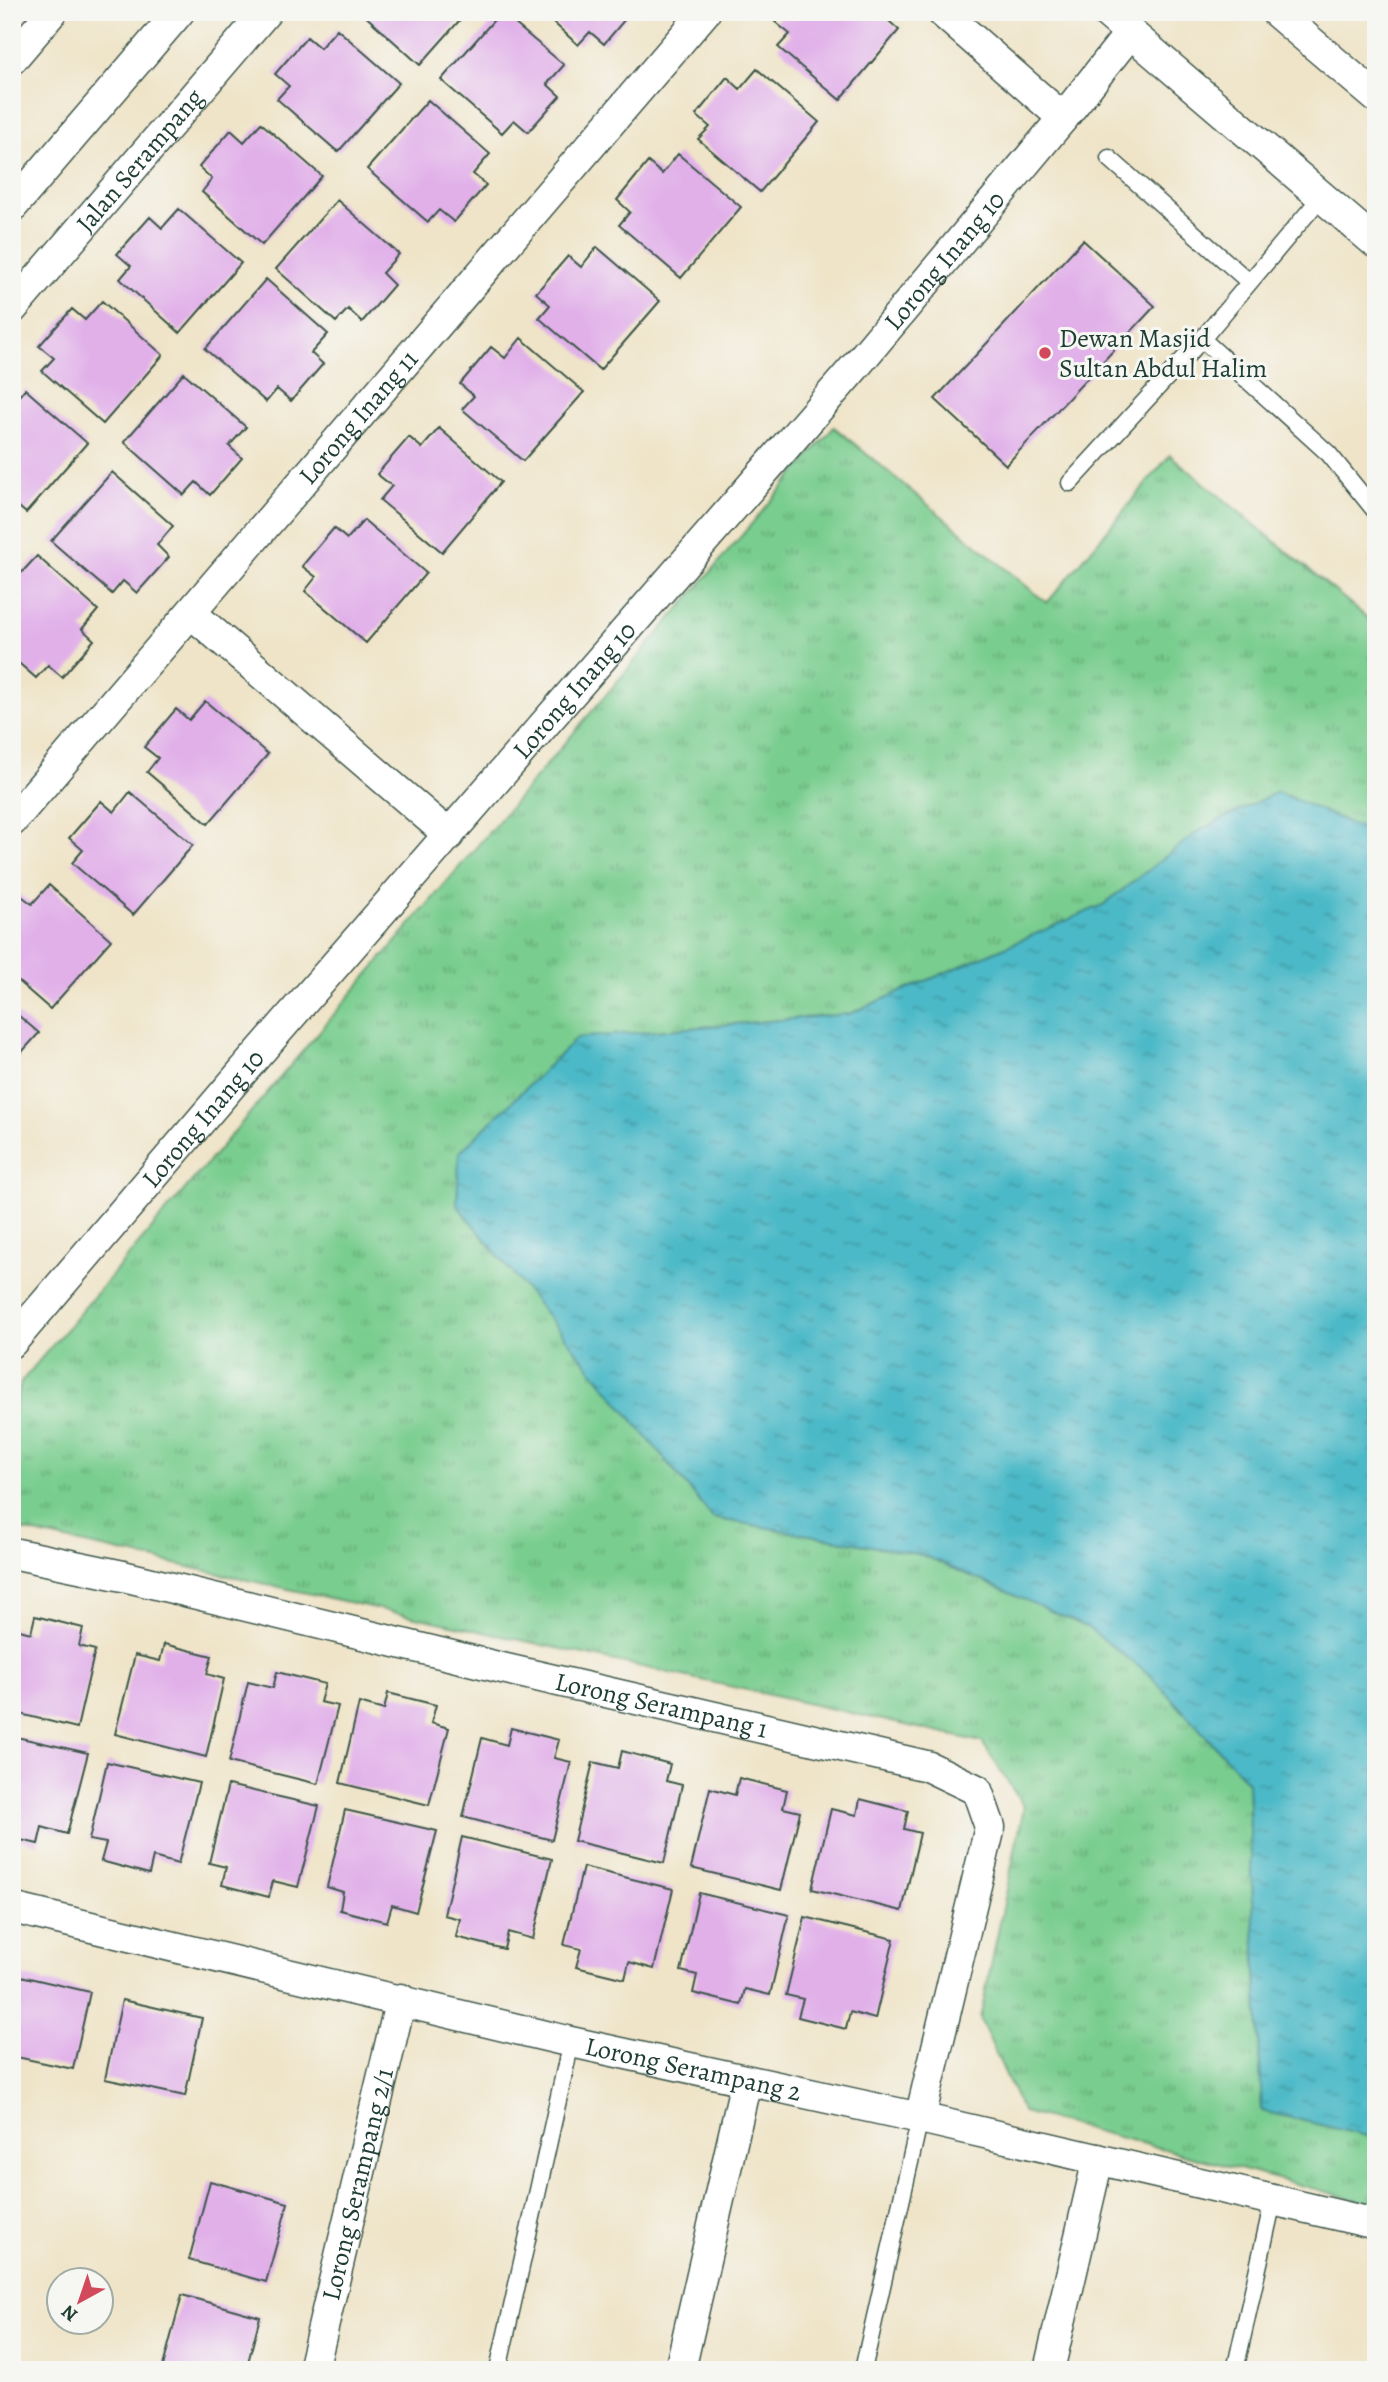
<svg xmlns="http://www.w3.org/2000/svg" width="1388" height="2382" font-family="Alegreya,serif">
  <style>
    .grass { fill: url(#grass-tufts); stroke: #4c8562; stroke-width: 2 }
    .water { fill: url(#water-ripples); stroke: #367b7e; stroke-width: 2 }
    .building { fill: #e1b0e9 }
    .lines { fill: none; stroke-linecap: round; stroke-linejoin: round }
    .service-casing { stroke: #3e564a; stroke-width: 19 }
    .minor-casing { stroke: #3e564a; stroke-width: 33 }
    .service { stroke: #fff; stroke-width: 16 }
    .minor { stroke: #fff; stroke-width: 30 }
    .poi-dot { fill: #d1495b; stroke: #f6f6f2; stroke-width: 2.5 }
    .labels { text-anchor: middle; stroke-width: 6; stroke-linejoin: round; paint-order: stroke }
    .street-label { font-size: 26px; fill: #1f3d34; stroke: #f6f6f2 }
    .poi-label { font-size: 26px; fill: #1f3d34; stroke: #f6f6f2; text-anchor: start }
  </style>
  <defs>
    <pattern id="grass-tufts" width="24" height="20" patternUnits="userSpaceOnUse" patternTransform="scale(1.75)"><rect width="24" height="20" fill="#79cd8f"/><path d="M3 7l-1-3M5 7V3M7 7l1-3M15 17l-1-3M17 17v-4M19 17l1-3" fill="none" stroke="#63a876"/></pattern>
    <pattern id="water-ripples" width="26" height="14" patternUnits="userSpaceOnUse" patternTransform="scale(1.75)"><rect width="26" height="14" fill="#4cb9c7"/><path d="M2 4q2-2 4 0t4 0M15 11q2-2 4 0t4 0" fill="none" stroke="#3f98a2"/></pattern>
  </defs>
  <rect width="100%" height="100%" fill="#f6f6f2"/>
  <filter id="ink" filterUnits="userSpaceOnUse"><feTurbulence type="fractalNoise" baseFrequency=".0143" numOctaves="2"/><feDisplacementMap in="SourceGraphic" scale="14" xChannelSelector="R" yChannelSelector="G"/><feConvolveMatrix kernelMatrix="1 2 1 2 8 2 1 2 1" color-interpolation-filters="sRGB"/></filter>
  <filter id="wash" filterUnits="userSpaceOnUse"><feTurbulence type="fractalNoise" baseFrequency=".00686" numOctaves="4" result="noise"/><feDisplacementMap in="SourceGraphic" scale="28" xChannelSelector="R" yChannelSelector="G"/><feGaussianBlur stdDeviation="1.57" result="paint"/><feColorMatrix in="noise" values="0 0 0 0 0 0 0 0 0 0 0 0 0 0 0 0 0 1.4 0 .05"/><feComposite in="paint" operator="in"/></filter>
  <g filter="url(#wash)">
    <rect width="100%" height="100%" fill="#efe4c8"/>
    <path class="grass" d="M834 427 1047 603 1170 455 1376 625V834L1277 792 1200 830 1103 905 849 1014 577 1038 460 1153 457 1205 713 1518 923 1555 1087 1627 1150 1675 1248 1782 1262 2111 1376 2138V2205L1023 2112 980 2019 1024 1807 982 1742 12 1528V1424L21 1382Z"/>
    <path class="water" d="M1277 792 1376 834V2138L1262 2111 1248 1782 1150 1675 1087 1627 923 1555 713 1518 457 1205 459 1153 577 1038 849 1014 1103 905 1200 830Z"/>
    <g id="blocks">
      <path class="building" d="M361 12H467L420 65Z
        M501 12 564 65 547 84 560 96 528 132 514 120 502 133 441 80Z
        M542 12H631L604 44 590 32 578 45Z
        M784 12H879L899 30 840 100 778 47 790 34 775 22Z
        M337 29 399 83 338 152 277 99 289 86 275 74 307 37 320 48Z
        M757 69 819 122 760 192 698 139 710 127 696 115 727 77 740 89Z
        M428 100 490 154 473 174 486 185 454 222 439 210 428 222 367 169Z
        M261 123 322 176 262 245 202 192 212 179 199 167 231 130 244 142Z
        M678 154 741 207 681 278 619 225 630 212 617 200 648 162 662 174Z
        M337 200 399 254 382 273 394 285 362 322 348 309 336 322 276 269Z
        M179 209 241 263 180 333 120 279 131 266 117 254 150 217 162 228Z
        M1083 240 1155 306 1006 465 935 399Z
        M597 247 660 301 600 370 539 318 550 305 536 293 568 256 581 267Z
        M266 279 328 334 311 353 323 364 291 401 277 389 266 402 205 349Z
        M102 301 163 355 103 424 42 371 54 358 39 346 72 309 85 320Z
        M521 338 584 392 523 461 462 409 474 396 460 384 491 347 505 358Z
        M184 373 246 427 229 446 242 458 210 495 196 482 184 495 124 442Z
        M25 389 87 443 26 513 12 501V404Z
        M439 428 501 482 442 552 380 500 392 486 377 474 409 437 422 448Z
        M112 472 173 526 157 545 169 557 137 593 123 581 112 594 51 541Z
        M364 520 426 573 366 643 305 591 316 577 302 566 334 528 347 539Z
        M37 556 98 610 82 629 94 640 62 677 48 665 36 678 12 657V583Z
        M205 701 268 754 208 824 147 772 158 758 144 747 176 709 189 720Z
        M130 792 193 845 133 915 72 863 83 850 69 838 101 801 114 812Z
        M49 885 111 940 50 1009 12 976V901L19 894 32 904Z
        M12 1010 39 1033 12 1063Z
        M35 1616 83 1628 79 1646 95 1650 77 1728 12 1712V1628L31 1633Z
        M164 1644 212 1656 207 1674 224 1679 206 1757 115 1734 135 1655 160 1661Z
        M277 1672 325 1684 320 1702 338 1706 318 1784 229 1762 248 1682 273 1688Z
        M388 1693 436 1705 431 1723 449 1728 429 1805 340 1783 359 1703 384 1710Z
        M511 1728 559 1740 554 1758 571 1762 552 1840 463 1817 482 1738 507 1745Z
        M12 1736 88 1753 67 1834 42 1827 38 1844 12 1838Z
        M622 1751 670 1764 666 1781 682 1785 664 1863 574 1841 593 1762 618 1768Z
        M107 1762 199 1783 178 1864 153 1857 149 1874 101 1861 106 1843 89 1840Z
        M739 1778 787 1790 783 1808 800 1812 781 1890 691 1868 710 1788 735 1795Z
        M228 1785 319 1806 298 1887 273 1881 269 1897 222 1885 226 1867 209 1863Z
        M860 1799 908 1811 904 1829 920 1833 902 1911 812 1889 831 1809 857 1815Z
        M345 1810 437 1831 416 1912 392 1905 387 1922 340 1910 343 1892 327 1887Z
        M462 1837 552 1859 533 1939 508 1932 504 1949 456 1937 460 1919 444 1915Z
        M583 1867 673 1889 654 1969 629 1962 625 1979 576 1967 581 1949 564 1945Z
        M699 1893 789 1915 770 1995 745 1989 741 2005 693 1993 697 1975 681 1971Z
        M805 1917 894 1939 875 2019 850 2012 846 2029 798 2017 803 1999 786 1995Z
        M12 1974 90 1992 73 2069 12 2056Z
        M122 2000 202 2018 185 2096 105 2079Z
        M210 2181 288 2203 266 2282 189 2260Z
        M182 2295 260 2317 246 2370H162Z"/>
    </g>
  </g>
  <g filter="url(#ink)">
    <use href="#blocks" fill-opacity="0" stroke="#3e564a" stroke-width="2"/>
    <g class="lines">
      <g class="service-casing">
        <path id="service" d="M1109 158 1248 281
          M1202 339 1329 454 1376 512
          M1070 483 1202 339 1322 196
          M498 2370 571 2042
          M863 2370 920 2118
          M1235 2370 1273 2201"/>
      </g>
      <g class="minor-casing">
        <g id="minor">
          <path d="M942 12 1063 118"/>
          <path d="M1106 12 1376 243"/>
          <path d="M1276 12 1376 97"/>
          <path d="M12 59 52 12"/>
          <path d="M12 207 179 12"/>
          <path id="s1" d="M12 309 266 12"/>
          <path d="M191 613 449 835"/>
          <path id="s2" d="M12 821 705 12"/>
          <path id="s3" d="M12 1342 250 1063 860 361 1063 118 1130 33"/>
          <path id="s4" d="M12 1553 123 1576 502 1668 927 1766 977 1790 990 1827 920 2118"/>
          <path id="s5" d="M12 1908 571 2042 920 2118 1376 2224"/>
          <path id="s6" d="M313 2370 401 1999"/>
          <path d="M680 2370 746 2081"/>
          <path d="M1049 2370 1098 2159"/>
        </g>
      </g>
      <use href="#service" class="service"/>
      <use href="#minor" class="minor"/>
    </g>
  </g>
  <circle class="poi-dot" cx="1045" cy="353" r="7"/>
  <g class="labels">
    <g class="street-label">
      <text dy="9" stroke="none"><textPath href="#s1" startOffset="196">Jalan Serampang</textPath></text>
      <text dy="9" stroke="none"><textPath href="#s3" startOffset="1428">Lorong Inang 10</textPath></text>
      <text dy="9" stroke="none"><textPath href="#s2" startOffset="532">Lorong Inang 11</textPath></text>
      <text dy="9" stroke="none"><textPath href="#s3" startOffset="861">Lorong Inang 10</textPath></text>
      <text dy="9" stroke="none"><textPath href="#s3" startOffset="294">Lorong Inang 10</textPath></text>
      <text dy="9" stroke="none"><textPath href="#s4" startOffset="667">Lorong Serampang 1</textPath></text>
      <text dy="9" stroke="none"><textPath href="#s5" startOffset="700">Lorong Serampang 2</textPath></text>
      <text dy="9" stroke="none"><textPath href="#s6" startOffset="191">Lorong Serampang 2/1</textPath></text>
    </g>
    <g class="poi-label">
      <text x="1059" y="347">Dewan Masjid<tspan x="1059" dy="30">Sultan Abdul Halim</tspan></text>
    </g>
  </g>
  <rect width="1388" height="2382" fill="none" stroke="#f6f6f2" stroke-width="42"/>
  <g transform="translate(80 2301) rotate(220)"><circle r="33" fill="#f6f6f2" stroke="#a0aca6" stroke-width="2"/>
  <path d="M0-5L12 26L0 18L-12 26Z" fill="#d1495b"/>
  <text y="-10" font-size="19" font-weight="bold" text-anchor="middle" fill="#1f3d34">N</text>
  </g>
</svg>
